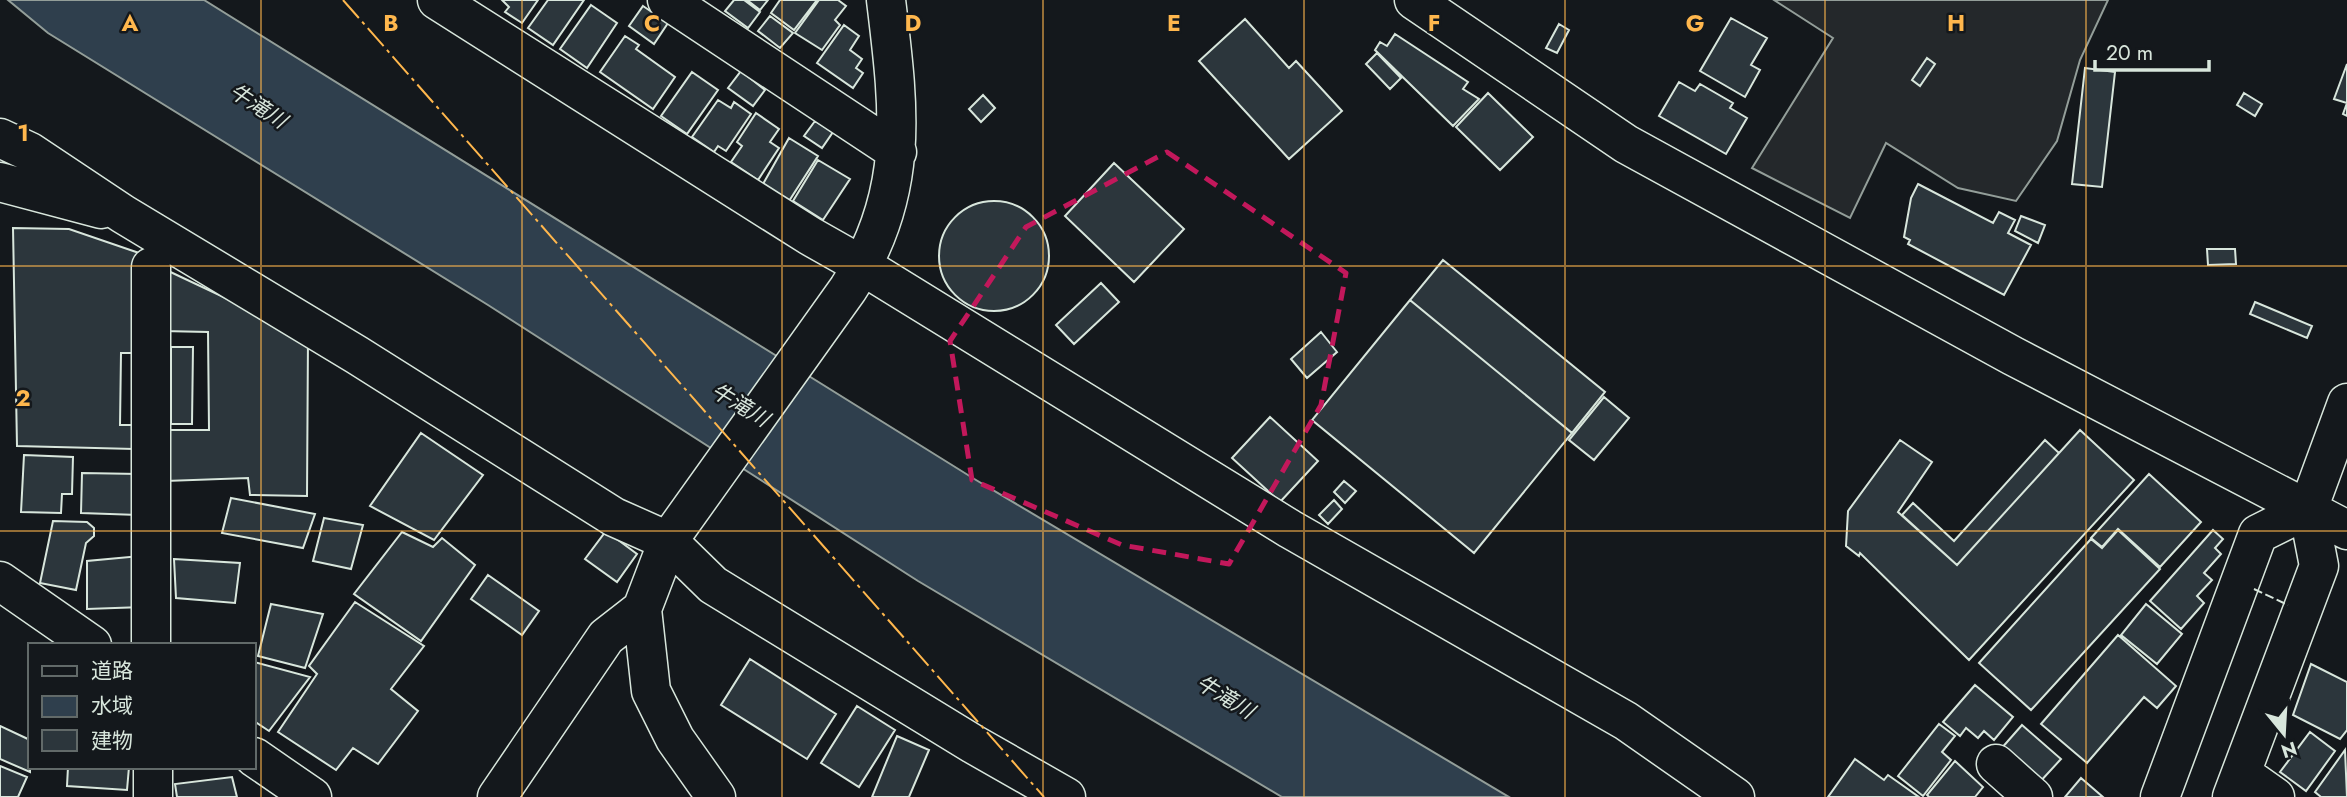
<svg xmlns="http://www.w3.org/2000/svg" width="2347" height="797" font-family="Jost,'Noto Sans JP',sans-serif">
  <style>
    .parking { fill: #24282b; stroke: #939e99; stroke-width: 2 }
    .water { fill: #2f3f4d; stroke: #939e99; stroke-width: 2 }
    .building { fill: #2c363c; stroke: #d8e6dc; stroke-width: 2 }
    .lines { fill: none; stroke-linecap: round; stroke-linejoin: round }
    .minor-casing { stroke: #d8e6dc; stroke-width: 41 }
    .minor { stroke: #14181c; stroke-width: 38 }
    .fence { stroke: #d8e6dc; stroke-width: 2; stroke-dasharray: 9 3.5; stroke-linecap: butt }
    .power { stroke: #ffb74d; stroke-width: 2; stroke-dasharray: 24 5 3.5 5; stroke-linecap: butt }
    .marked { fill: none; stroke: #c2185b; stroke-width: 5; stroke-dasharray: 14 9; stroke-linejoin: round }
    .grid { fill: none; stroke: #ffb74d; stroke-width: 2; stroke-opacity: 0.55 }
    .labels { text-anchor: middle; stroke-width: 5; stroke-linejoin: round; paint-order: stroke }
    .water-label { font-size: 21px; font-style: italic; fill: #d8e6dc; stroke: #14181c }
    .grid-label { font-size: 23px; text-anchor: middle; font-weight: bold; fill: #ffb74d; stroke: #14181c; stroke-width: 5; stroke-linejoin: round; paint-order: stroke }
  </style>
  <rect width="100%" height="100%" fill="#14181c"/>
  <path class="parking" d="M1774 0H2108L2080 60 2057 141 2016 201 1958 188 1886 143 1850 218 1752 168 1833 38Z"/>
  <path class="water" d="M8 0H204L976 480 1509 797H1282L918 581 488 305 48 33Z"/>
  <path class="building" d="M502 0H538L522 23 505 12 509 7Z
    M548 0H584L553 45 528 28Z
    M734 0H744L760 12 748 28 725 11Z
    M747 0H768L760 10Z
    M780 0H817L794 30 771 13Z
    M819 0H838L846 6 835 20 840 25 822 50 795 33Z
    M591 5 617 23 587 68 560 49Z
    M643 6 668 23 654 44 629 26Z
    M770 16 793 33 780 48 758 31Z
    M1731 18 1767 38 1751 65 1760 70 1745 97 1700 71Z
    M1245 19 1289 68 1296 61 1342 111 1289 159 1199 61Z
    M1559 24 1569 30 1557 53 1546 48Z
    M844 25 859 36 850 50 862 59 856 68 863 73 853 88 817 63Z
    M1395 34 1468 82 1463 89 1479 99 1453 126 1375 50 1380 42 1387 46Z
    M625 36 639 45 636 49 675 77 653 109 600 72Z
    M1377 53 1401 78 1390 89 1366 64Z
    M1927 58 1935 64 1920 86 1912 80Z
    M2347 64V116L2343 114 2347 103 2334 99Z
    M2085 68 2115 72 2102 187 2072 184Z
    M741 71 765 90 753 106 728 88Z
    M692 72 718 90 687 134 661 116Z
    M1679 82 1695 91 1700 84 1733 103 1730 108 1747 118 1726 154 1659 116Z
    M1488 93 1533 137 1500 170 1456 127Z
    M2244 93 2262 104 2255 116 2237 105Z
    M983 95 995 108 981 122 969 109Z
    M718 100 731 108 734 102 751 114 726 151 718 146 714 152 692 137Z
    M756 113 779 129 770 142 779 148 758 180 731 162 742 146 737 142Z
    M815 121 833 132 822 148 804 136Z
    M789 138 818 156 789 201 763 184Z
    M818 160 850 179 823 220 793 201Z
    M1114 163 1184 229 1134 282 1065 216Z
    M1918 184 1993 223 1999 212 2015 220 2008 233 2031 245 2004 295 1908 244 1910 240 1904 237 1911 198Z
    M939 256a55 55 0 1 1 110 0a55 55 0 1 1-110 0Z
    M2021 216 2045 225 2038 243 2015 231Z
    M13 228 69 229 142 254 139 353H121L120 425H134V449L17 446Z
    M2207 249H2235L2236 264 2208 265Z
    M1443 260 1605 392 1572 433 1410 300Z
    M162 268 308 337 307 496 250 495 248 478 166 481V430H209L208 332 163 331Z
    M1101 283 1119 302 1074 344 1056 325Z
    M1410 300 1572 433 1474 553 1312 420Z
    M2255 302 2312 326 2307 338 2250 314Z
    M1321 332 1337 352 1307 378 1291 359Z
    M171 347H193L192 424H171Z
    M1604 397 1629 418 1594 460 1569 440Z
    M1270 417 1318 461 1280 502 1232 458Z
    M2080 430 2134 480 1969 660 1860 553 1859 556 1846 546 1848 511 1900 440 1932 462 1898 512 1957 565Z
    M421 433 483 475 434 540 370 506Z
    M2045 440 2059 453 1957 565 1902 515 1913 503 1954 541Z
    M24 455 73 457 72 494H62L61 513 21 512Z
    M82 473 139 474 138 515 81 513Z
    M2149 474 2201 522 2160 567 2118 529 2102 547 2091 538Z
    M1344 481 1356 491 1345 503 1334 492Z
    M231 498 315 514 303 548 222 533Z
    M1334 500 1342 509 1328 524 1319 515Z
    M324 518 363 525 351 569 313 561Z
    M53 521 87 522 94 528V536L86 543 76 590 40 583Z
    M2118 530 2160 569 2031 710 1979 663 2091 539 2102 548Z
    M2213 530 2223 539 2215 548 2221 554 2204 573 2212 580 2197 596 2204 603 2181 629 2150 601Z
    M606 531 637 554 617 582 585 559Z
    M402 532 433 547 442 538 475 565 421 641 354 594Z
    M140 556 143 607 87 609V561Z
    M174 559 240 563 235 603 176 598Z
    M488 575 539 611 522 635 471 599Z
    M355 602 424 646 391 689 418 711 378 764 353 748 336 770 278 732 317 674 309 666Z
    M271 604 323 614 305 668 258 656Z
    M2146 604 2182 634 2157 664 2121 635Z
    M2118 635 2176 686 2157 708 2144 697 2087 763 2041 724Z
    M750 659 836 714 807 759 721 705Z
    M254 662 310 677 269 731 254 721Z
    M2311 664 2347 682V730L2340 739 2293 715Z
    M1975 685 2013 717 1994 740 1984 731 1978 738 1966 728 1960 736 1943 722Z
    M857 706 895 730 859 787 821 763Z
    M1939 724 1955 736 1942 752 1951 760 1923 796 1898 776Z
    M2022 725 2061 759 2038 784 2000 750Z
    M0 726 30 740V772L0 759Z
    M2310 732 2335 751 2306 791 2280 772Z
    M897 736 929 750 909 797H872Z
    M2345 750 2347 797H2321L2315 792Z
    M1855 759 1884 780 1888 775 1919 797H1828Z
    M1955 761 1983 787 1975 797H1929L1927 795Z
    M0 766 27 777 18 797H0Z
    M68 767H129L127 790 67 786Z
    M232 777 237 797H177L175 784Z
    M2081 778 2103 797H2065Z"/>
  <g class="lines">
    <g class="minor-casing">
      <path id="minor" d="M437 0 810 236 863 266 1290 529 1626 721 1735 797
        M667 0 897 152
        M1414 0 1626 144 2013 356 2347 530
        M0 138 30 152 123 214 357 355 614 517 668 541 713 585 973 744 1066 797
        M0 182 101 209
        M2308 509 2347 403
        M0 581 92 645
        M151 645V267
        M254 757 312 797
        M1996 764 2033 797
        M153 767V797
        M2241 773 2275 797
        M497 797 606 637 642 609
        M716 797 675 739 651 691 642 609 668 541 848 289C911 193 899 108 886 0
        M2160 797 2258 534 2308 509
        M2232 797 2319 566 2308 509"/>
    </g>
    <use href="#minor" class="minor"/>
    <path class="fence" d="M2254 589 2288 605"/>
    <path class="power" d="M343 0 1044 797"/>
  </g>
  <path class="marked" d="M1167 152 1346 273 1321 405 1229 564 1122 545 972 480 950 341 1026 227Z"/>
  <path class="grid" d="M261 0V797M522 0V797M782 0V797M1043 0V797M1304 0V797M1565 0V797M1825 0V797M2086 0V797M0 266H2347M0 531H2347"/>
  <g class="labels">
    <g class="water-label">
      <text transform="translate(258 106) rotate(33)" y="7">牛滝川</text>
      <text transform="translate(740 405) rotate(31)" y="7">牛滝川</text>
      <text transform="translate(1225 697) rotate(31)" y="7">牛滝川</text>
    </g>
  </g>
  <g class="grid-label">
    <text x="130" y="31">A</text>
    <text x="391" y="31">B</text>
    <text x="652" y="31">C</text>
    <text x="913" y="31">D</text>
    <text x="1174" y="31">E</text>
    <text x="1434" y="31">F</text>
    <text x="1695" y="31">G</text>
    <text x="1956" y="31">H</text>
    <text x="23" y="141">1</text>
    <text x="23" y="406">2</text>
  </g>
  <rect x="28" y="643" width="228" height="126" fill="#14181c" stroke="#626a69" stroke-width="2"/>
  <rect x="42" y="666" width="35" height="10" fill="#14181c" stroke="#626a69" stroke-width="2"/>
  <text x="91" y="678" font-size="21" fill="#d8e6dc">道路</text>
  <rect x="42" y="696" width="35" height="21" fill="#2f3f4d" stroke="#626a69" stroke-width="2"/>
  <text x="91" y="713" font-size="21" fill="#d8e6dc">水域</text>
  <rect x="42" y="730" width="35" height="21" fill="#2c363c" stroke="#626a69" stroke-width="2"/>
  <text x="91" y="748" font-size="21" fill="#d8e6dc">建物</text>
  <g transform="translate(2284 734) rotate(162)" stroke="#14181c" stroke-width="5" paint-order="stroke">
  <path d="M0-5L12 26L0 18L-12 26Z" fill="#d8e6dc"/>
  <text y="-10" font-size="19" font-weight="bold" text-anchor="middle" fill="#d8e6dc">N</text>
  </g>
  <path d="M2095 60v10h114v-10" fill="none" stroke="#d8e6dc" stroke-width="3.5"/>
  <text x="2106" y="60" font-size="21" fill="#d8e6dc" stroke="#14181c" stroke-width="5" paint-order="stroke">20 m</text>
</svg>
